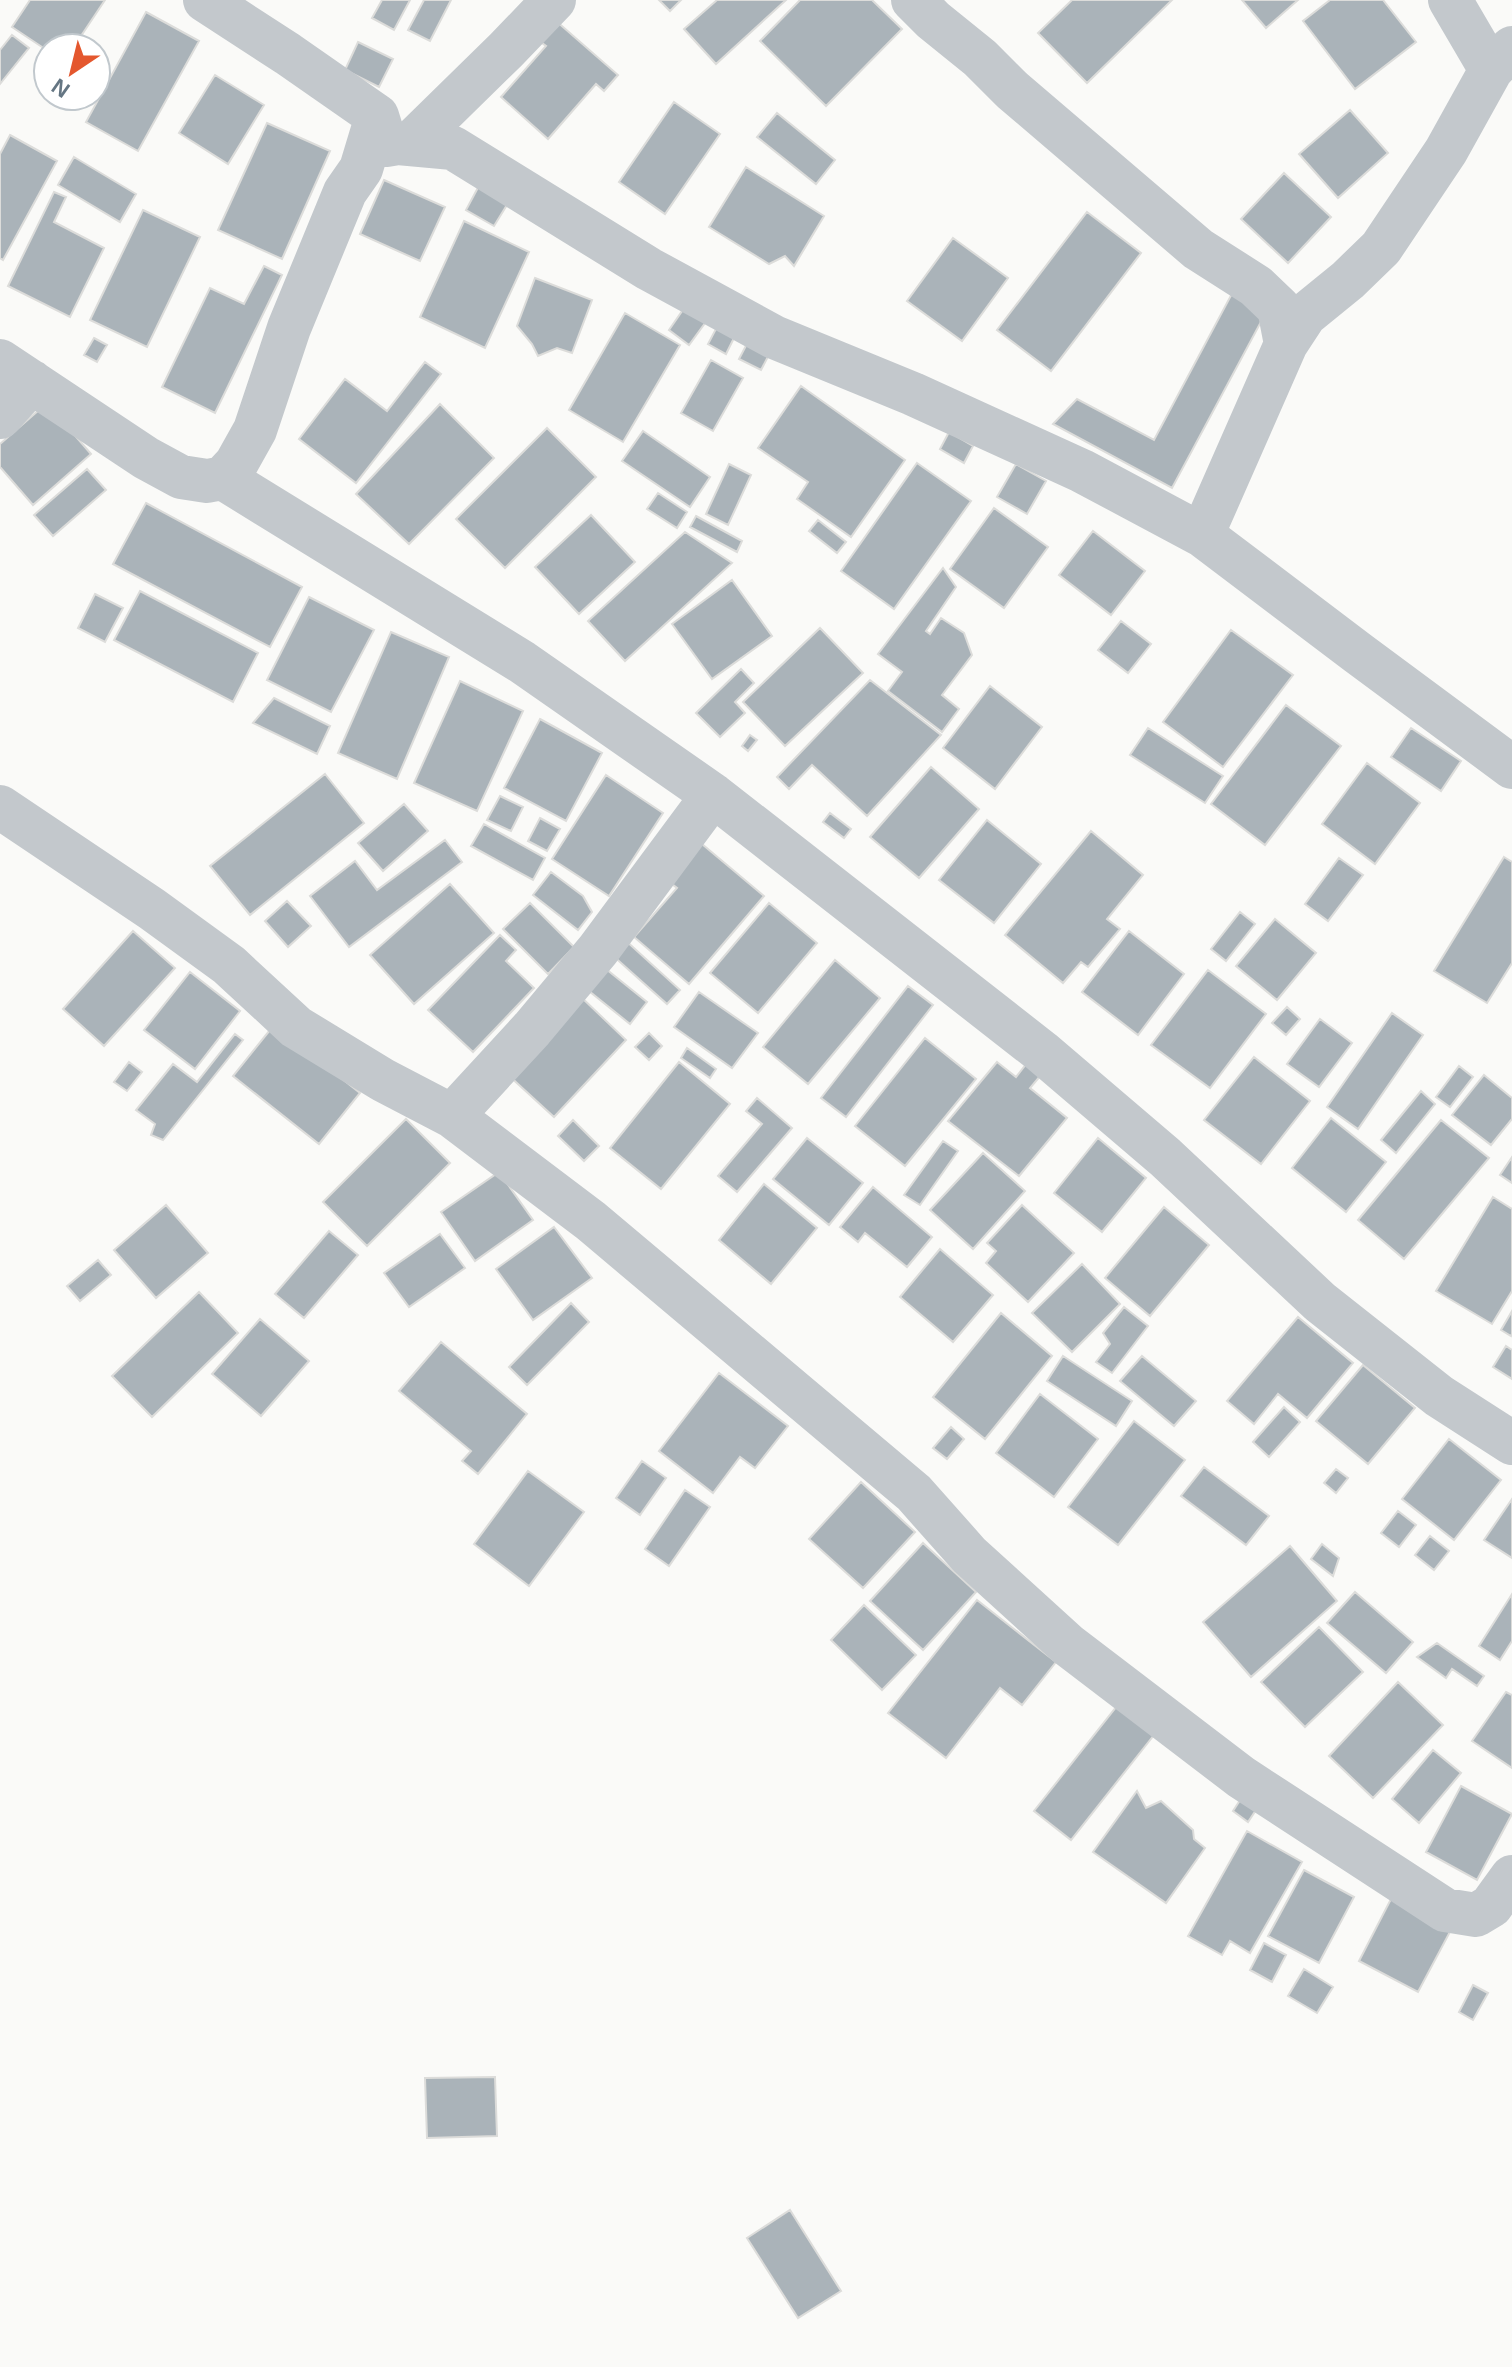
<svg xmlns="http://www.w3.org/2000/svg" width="1512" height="2367" font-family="Arial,sans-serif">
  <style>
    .building { fill: #aab3b9; stroke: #dcdcda; stroke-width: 2 }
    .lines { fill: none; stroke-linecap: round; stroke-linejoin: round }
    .minor { stroke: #c3c8cc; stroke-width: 44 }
  </style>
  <rect width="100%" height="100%" fill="#fafaf8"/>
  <path class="building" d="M30 0H105L73 48H48V51L12 27Z
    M382 0H410L394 30 372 18Z
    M424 0H451L430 41 408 30Z
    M659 0H681L670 11Z
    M717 0H786L716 64 684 29Z
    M800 0H872L902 29 826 106 760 41Z
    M1072 0H1172L1087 83 1038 33Z
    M1242 0H1298L1266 28Z
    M1330 0H1383L1416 42 1355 89 1303 21Z
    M146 12 199 41 138 151 86 122Z
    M555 20 618 75 604 91 596 84 548 139 501 97 546 46 538 40Z
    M12 35 29 48 0 84V50Z
    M358 42 393 59 379 87 345 70Z
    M215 75 264 105 228 164 179 133Z
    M674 102 720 134 665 214 619 182Z
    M1350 110 1388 153 1338 198 1299 154Z
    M777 113 835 160 816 184 757 137Z
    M267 123 330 151 282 259 218 230Z
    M10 135 57 161 3 260 0 258V154Z
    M74 157 136 194 120 222 58 185Z
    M746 167 824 216 794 266 785 256 769 264 709 227Z
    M1284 173 1331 217 1288 263 1241 219Z
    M384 180 445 207 420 261 360 234Z
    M481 182 510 200 494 226 466 210Z
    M54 192 66 197 54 222 104 248 70 317 8 286Z
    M143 210 200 237 147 347 90 320Z
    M1087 212 1141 253 1051 371 997 330Z
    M464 221 529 252 485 348 420 317Z
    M953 238 1008 278 962 341 907 301Z
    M264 266 282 275 215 413 162 387 210 288 244 304Z
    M535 278 592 300 572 353 557 348 538 356 532 344 517 326Z
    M1236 286 1270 305 1172 488 1053 424 1077 399 1154 440Z
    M687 304 708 319 689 345 669 330Z
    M625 313 680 345 623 442 569 410Z
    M718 325 736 334 726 354 708 344Z
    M751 336 773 347 761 370 739 359Z
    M94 338 107 345 97 362 84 355Z
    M711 360 743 378 713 431 681 413Z
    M425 362 441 374 356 483 299 439 345 379 387 411Z
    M801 386 905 460 851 537 797 499 808 482 758 448Z
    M47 403 91 454 33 505 0 467V444Z
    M440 404 494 458 409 544 356 494Z
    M547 428 596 477 505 568 456 519Z
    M643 431 710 477 690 507 622 461Z
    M949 432 973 446 964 463 940 449Z
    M917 463 971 501 894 609 841 571Z
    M729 464 751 475 728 525 706 514Z
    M1016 464 1046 481 1027 514 997 497Z
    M87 469 106 490 53 536 34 515Z
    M658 493 687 512 677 528 647 509Z
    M146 503 302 587 270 647 113 564Z
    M994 508 1048 547 1004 608 950 569Z
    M591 515 635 562 579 614 535 567Z
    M696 516 742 541 737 552 690 527Z
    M818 520 846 542 837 553 809 531Z
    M1093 531 1145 571 1111 615 1059 575Z
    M685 532 732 563 625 661 588 621Z
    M943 568 956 587 926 631 930 634 941 618 964 633 972 655 942 695 959 709 942 732 888 691 902 672 878 654Z
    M732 580 772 636 712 679 672 624Z
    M140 591 258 653 233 702 114 640Z
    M95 594 123 608 105 642 78 628Z
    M309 597 374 630 331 712 267 680Z
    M1121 621 1151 644 1128 673 1098 650Z
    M820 628 863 673 785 746 743 702Z
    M1231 630 1293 675 1223 767 1163 722Z
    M391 632 449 657 397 779 338 753Z
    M741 669 754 683 735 702 745 713 720 737 696 713Z
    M870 680 941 735 867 816 812 765 789 789 777 777Z
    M460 681 523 711 477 811 414 783Z
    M990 686 1042 727 995 789 943 748Z
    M274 698 330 726 317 754 253 723Z
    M1286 705 1341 746 1265 845 1211 804Z
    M540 719 602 753 566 821 504 788Z
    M1148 728 1223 776 1205 803 1130 755Z
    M1411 728 1461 761 1441 791 1391 757Z
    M750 735 757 740 748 751 742 746Z
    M1367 763 1420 803 1375 864 1322 824Z
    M931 767 979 809 919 878 870 837Z
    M325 774 364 823 250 915 210 866Z
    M606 775 663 813 609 896 552 859Z
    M500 796 523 807 511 831 487 820Z
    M404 804 428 831 383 871 358 843Z
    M830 813 851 829 844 838 823 822Z
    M540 818 560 829 547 851 528 841Z
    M987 820 1041 864 994 923 939 880Z
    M484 824 545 858 533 880 471 846Z
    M1091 831 1143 875 1107 919 1120 929 1088 967 1081 962 1063 983 1005 935Z
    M696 839 764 896 689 984 634 937 677 888 663 877Z
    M445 840 462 862 349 947 310 896 355 861 377 890Z
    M1504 857 1512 862V963L1487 1003 1434 971Z
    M1339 858 1363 875 1328 921 1305 904Z
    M551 872 583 896 592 912 578 930 533 895Z
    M450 884 494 933 414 1004 370 955Z
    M287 901 311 926 288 947 265 921Z
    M530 903 574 947 548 974 503 929Z
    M769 903 817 943 758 1013 710 973Z
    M1240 912 1255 924 1226 961 1211 949Z
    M1275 919 1316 953 1277 1000 1236 966Z
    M133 931 175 968 104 1046 63 1009Z
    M1129 931 1184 974 1138 1035 1082 992Z
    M500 935 516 950 506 961 534 988 473 1052 428 1010Z
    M624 939 680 990 667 1004 611 954Z
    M835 960 880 998 808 1084 763 1047Z
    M601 965 647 1002 630 1024 584 987Z
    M1208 970 1266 1014 1210 1088 1151 1045Z
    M190 972 240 1011 195 1069 144 1030Z
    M908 986 933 1005 846 1117 821 1098Z
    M699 992 758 1033 732 1068 674 1027Z
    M580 996 626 1040 554 1117 507 1074Z
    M1287 1007 1300 1019 1286 1035 1272 1023Z
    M1392 1013 1423 1035 1358 1129 1327 1107Z
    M1320 1019 1352 1043 1319 1087 1287 1064Z
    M274 1025 360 1093 319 1144 233 1076Z
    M649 1033 662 1046 649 1060 635 1047Z
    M235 1034 243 1040 163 1140 151 1135 155 1124 136 1110 173 1064 197 1082Z
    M925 1038 976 1079 905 1166 855 1126Z
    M687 1048 716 1069 710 1078 681 1058Z
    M1254 1057 1310 1101 1261 1164 1204 1120Z
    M129 1062 142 1072 127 1091 114 1082Z
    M679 1062 730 1104 661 1189 610 1148Z
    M997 1062 1016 1077 1027 1063 1041 1075 1030 1088 1067 1118 1019 1176 948 1121Z
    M1459 1066 1473 1077 1450 1107 1436 1097Z
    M1484 1075 1512 1098V1119L1491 1145 1452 1115Z
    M1421 1091 1435 1104 1396 1153 1381 1140Z
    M757 1098 792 1128 737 1192 718 1176 762 1124 746 1111Z
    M1331 1118 1386 1162 1346 1212 1292 1168Z
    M406 1119 450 1163 367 1246 323 1202Z
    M573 1120 599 1146 584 1161 558 1136Z
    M1441 1120 1489 1158 1404 1259 1358 1220Z
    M807 1138 863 1183 829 1225 773 1179Z
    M1098 1138 1146 1178 1102 1232 1054 1193Z
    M943 1141 958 1151 920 1205 904 1195Z
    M983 1153 1025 1191 973 1249 930 1210Z
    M1512 1157V1183L1500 1175Z
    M499 1172 533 1220 475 1261 441 1212Z
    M764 1184 817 1228 771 1284 719 1240Z
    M873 1187 932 1237 907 1267 865 1233 858 1242 840 1227Z
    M1493 1197 1512 1209V1291L1492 1324 1436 1291Z
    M166 1205 208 1253 156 1298 114 1250Z
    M1022 1205 1074 1253 1028 1302 986 1263 996 1251 987 1243Z
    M1164 1207 1209 1245 1150 1316 1105 1278Z
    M554 1227 592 1278 533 1320 496 1269Z
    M329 1231 358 1255 304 1318 275 1294Z
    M440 1234 465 1268 409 1307 384 1273Z
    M940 1249 993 1295 953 1342 900 1297Z
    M98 1260 111 1275 80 1301 67 1286Z
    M1082 1264 1120 1304 1072 1352 1032 1313Z
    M199 1292 238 1333 152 1417 112 1376Z
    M571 1303 589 1322 527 1385 509 1367Z
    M1124 1307 1148 1326 1112 1373 1096 1362 1110 1344 1103 1333Z
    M1512 1311V1334L1511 1336 1501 1330Z
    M1001 1313 1052 1356 985 1439 933 1397Z
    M1298 1317 1353 1363 1307 1418 1278 1394 1254 1424 1227 1401Z
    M260 1319 309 1361 261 1416 212 1374Z
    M441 1342 527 1414 478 1474 462 1461 471 1451 399 1391Z
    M1506 1346 1512 1350V1379L1493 1367Z
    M1063 1356 1132 1401 1116 1426 1047 1381Z
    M1142 1356 1196 1401 1174 1426 1120 1381Z
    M1363 1365 1415 1408 1368 1464 1316 1421Z
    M719 1373 788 1426 755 1468 740 1457 713 1493 659 1451Z
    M1040 1394 1098 1439 1054 1497 996 1453Z
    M1284 1407 1300 1422 1269 1457 1253 1442Z
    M1134 1421 1185 1460 1118 1545 1068 1507Z
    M951 1427 964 1439 947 1459 933 1448Z
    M1449 1439 1501 1480 1454 1540 1402 1499Z
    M642 1461 666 1478 640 1515 616 1498Z
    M1204 1467 1269 1516 1246 1545 1181 1496Z
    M1336 1469 1348 1478 1336 1493 1324 1483Z
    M528 1471 584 1512 529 1586 474 1544Z
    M861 1482 915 1532 863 1588 809 1539Z
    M685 1490 710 1507 669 1566 645 1549Z
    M1512 1499V1558L1484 1540Z
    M1398 1511 1416 1525 1399 1547 1381 1533Z
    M1430 1536 1449 1551 1434 1570 1415 1555Z
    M923 1543 976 1592 923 1650 870 1601Z
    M1322 1544 1339 1558 1333 1576 1311 1559Z
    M1290 1546 1337 1601 1251 1677 1203 1622Z
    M1355 1592 1413 1642 1386 1673 1327 1623Z
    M1512 1594V1641L1500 1660 1479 1646Z
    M977 1600 1056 1662 1022 1705 1000 1688 946 1758 888 1713Z
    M864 1605 916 1655 882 1690 831 1640Z
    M1319 1627 1363 1672 1305 1727 1261 1682Z
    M1437 1643 1484 1676 1477 1686 1452 1669 1446 1678 1417 1657Z
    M1398 1682 1443 1725 1373 1798 1329 1756Z
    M1506 1692 1512 1695V1768L1472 1741Z
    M1117 1706 1154 1735 1071 1840 1034 1811Z
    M1433 1750 1461 1773 1419 1823 1392 1799Z
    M1461 1786 1512 1814 1477 1880 1426 1852Z
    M1137 1791 1146 1808 1161 1801 1193 1830 1194 1839 1205 1848 1166 1903 1093 1852Z
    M1244 1794 1260 1804 1248 1822 1233 1811Z
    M1247 1831 1302 1862 1250 1953 1230 1941 1222 1955 1188 1936Z
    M1304 1870 1354 1897 1319 1963 1268 1936Z
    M1392 1897 1452 1928 1418 1992 1359 1961Z
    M1264 1943 1286 1955 1272 1982 1250 1970Z
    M1304 1969 1333 1987 1317 2013 1288 1996Z
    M1473 1985 1488 1993 1473 2020 1459 2012Z
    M495 2077 497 2136 427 2138 425 2078Z
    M790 2210 841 2291 798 2318 747 2238Z"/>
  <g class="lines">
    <path class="minor" d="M205 0 288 54 377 116
      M913 0 933 20 980 58 1012 90 1198 249 1256 286 1279 308 1286 344
      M1450 0 1491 70
      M410 144 506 50 554 0
      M0 361 146 458 181 477 207 481 223 478 236 464 255 430 289 328 345 192 361 169 377 116 386 145 398 143 453 148 649 269 774 337 913 394 1082 471 1202 535 1358 653 1512 767
      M0 417 32 382
      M223 478 522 662 713 795 1042 1052 1165 1157 1320 1302 1439 1396 1512 1443
      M1202 535 1286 344 1305 315 1348 280 1381 248 1446 151 1491 70 1512 48
      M0 807 152 909 229 965 296 1027 383 1080 452 1116 591 1221 914 1493 969 1555 1068 1645 1241 1777 1445 1910 1476 1915 1491 1906 1512 1877
      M452 1116 532 1029 598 950 713 795"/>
  </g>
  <g transform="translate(72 72) rotate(215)"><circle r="38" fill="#ffffff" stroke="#c1c8cd" stroke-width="2"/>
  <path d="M0-6L14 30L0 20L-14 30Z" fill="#e4572e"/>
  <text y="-12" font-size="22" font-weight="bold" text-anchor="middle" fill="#657683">N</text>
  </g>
</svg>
